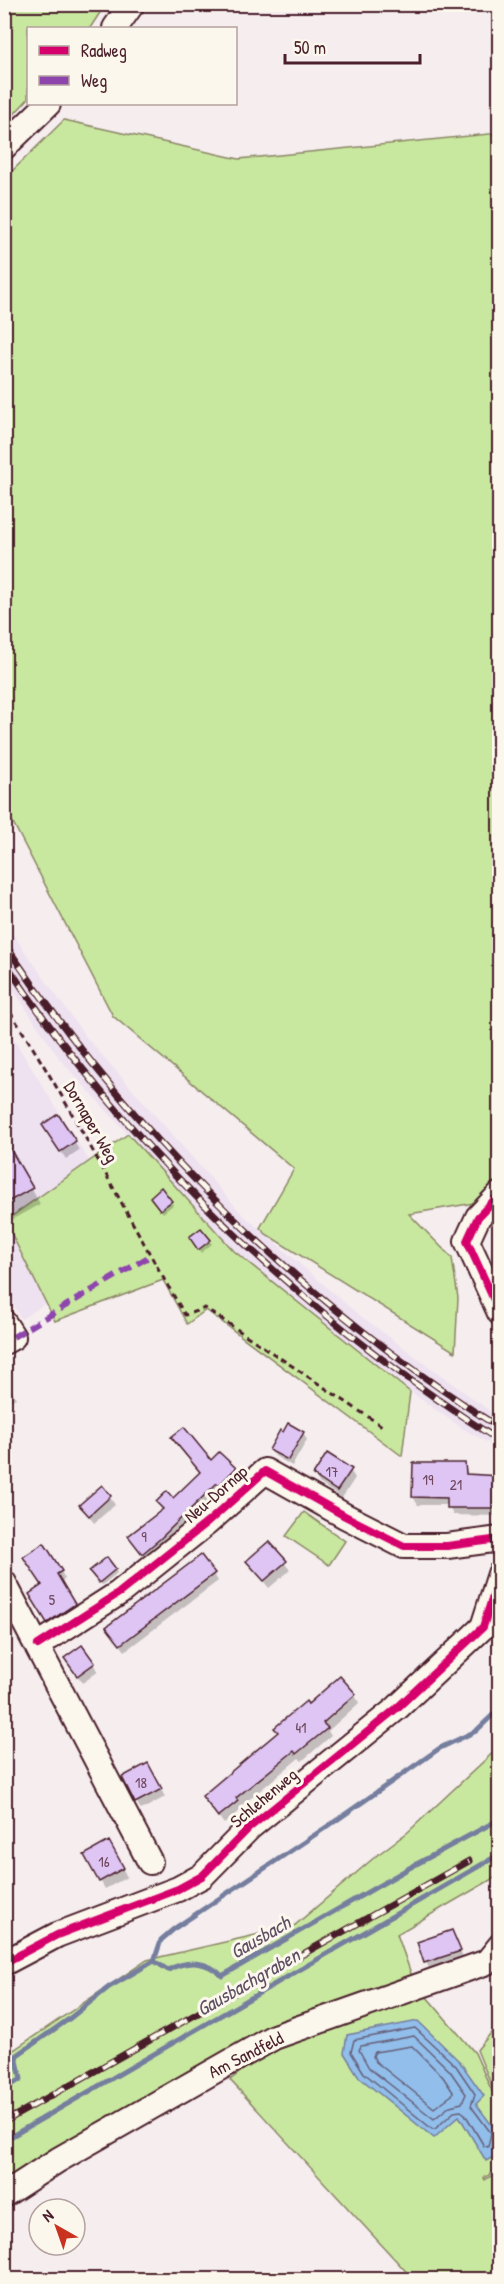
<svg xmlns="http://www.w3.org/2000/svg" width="504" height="2284" font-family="'Patrick Hand',sans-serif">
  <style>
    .built { fill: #eee1f0 }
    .green { fill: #c9e89f; stroke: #8a8465; stroke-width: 1.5 }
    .water { fill: #91beeb; stroke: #757e9e; stroke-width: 1.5 }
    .shadow { fill: #0003 }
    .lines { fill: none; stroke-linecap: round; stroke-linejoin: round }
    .shore { stroke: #665f78; stroke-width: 1.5 }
    .stream { stroke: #757e9e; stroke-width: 5 }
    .building { fill: #dec5f4; stroke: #4a1f2b; stroke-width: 1.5 }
    .minor-casing { stroke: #4a1f2b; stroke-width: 28 }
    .path { stroke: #4a1f2b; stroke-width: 3; stroke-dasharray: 6 4.5; stroke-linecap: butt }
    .minor { stroke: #fbf7ec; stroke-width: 24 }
    .rail-casing { stroke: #4a1f2b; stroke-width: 7 }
    .rail { stroke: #fbf7ec; stroke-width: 4.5; stroke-dasharray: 14; stroke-linecap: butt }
    .quiet { stroke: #8e44ad; stroke-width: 6; stroke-dasharray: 12 6; stroke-linecap: butt }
    .cycleway-casing { stroke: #fbf7ec; stroke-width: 11 }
    .cycleway { stroke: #d6006c; stroke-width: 8 }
    .labels { text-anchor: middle; stroke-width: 6; stroke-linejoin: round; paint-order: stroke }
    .number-label { font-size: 15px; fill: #6f485d }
    .street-label { font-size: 18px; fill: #4a1f2b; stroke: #fbf7ec }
    .water-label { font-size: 20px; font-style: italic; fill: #5f4f65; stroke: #fbf7ec }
  </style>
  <rect width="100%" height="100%" fill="#f5edee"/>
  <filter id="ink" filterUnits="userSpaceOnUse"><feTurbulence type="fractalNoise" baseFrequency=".0167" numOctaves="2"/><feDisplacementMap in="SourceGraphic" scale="12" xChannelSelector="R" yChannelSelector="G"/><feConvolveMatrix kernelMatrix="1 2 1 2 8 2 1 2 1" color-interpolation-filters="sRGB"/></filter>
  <g filter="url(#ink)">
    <path class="built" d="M4 922 85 1036 242 1214 355 1312 499 1418V1449L462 1428 368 1362 234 1251 59 1058 5 977Z
      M4 1024 89 1161 5 1221H4Z
      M4 1222 46 1303 21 1319 5 1289Z"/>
    <path class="green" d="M5 4 105 5 90 28H28V99L5 124Z
      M64 120 239 159 499 133V1231L490 1212 498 1199 409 1214 452 1258 458 1298 455 1352 266 1234 260 1228 294 1169 113 1016 5 807V178Z
      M128 1134 234 1251 410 1392 402 1456 206 1310 187 1324 163 1280 55 1321 5 1221Z
      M304 1512 345 1541 329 1565 286 1536Z
      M499 1747V1875L397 1934 414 1982 475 2053 499 2107V2169L484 2178 485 2180 499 2171V2279H413L230 2080 268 2051 193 2080 68 2140 5 2185V2056L147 1960 294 1926 376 1856 408 1832Z
      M499 2023V2103L477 2050Z"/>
    <path class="water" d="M418 2021 460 2062 484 2096 476 2104 497 2132 495 2156 486 2161 459 2116 434 2138 359 2077 344 2053 347 2035Z"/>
    <path class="shadow" d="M58 1116 79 1150 66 1159 48 1133Z
      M4 1140 40 1204 4 1224Z
      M153 1201H171L173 1205 163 1213Z
      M191 1238 210 1241 212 1244 201 1253Z
      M4 1377 16 1398 4 1404Z
      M303 1433 307 1440 292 1466 275 1456 271 1450Z
      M177 1444 211 1463 235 1469 239 1476 224 1491 221 1489 165 1545 147 1560 134 1544 163 1510 158 1502 173 1500 201 1473Z
      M464 1464 469 1476 500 1478V1516L453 1515 448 1505H418L413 1497Z
      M350 1470 355 1478 342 1498 319 1483 315 1475Z
      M110 1497 115 1505 94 1523 81 1505Z
      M269 1544 290 1570 269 1588 248 1562Z
      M25 1558 61 1571 65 1579 60 1583 78 1613 52 1630 31 1594 44 1586Z
      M115 1569 117 1573 102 1585 93 1575Z
      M213 1573 218 1581 125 1651 113 1635Z
      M94 1663 98 1671 83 1683 70 1666Z
      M355 1695 359 1703 328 1731 331 1736 302 1761 299 1758 240 1807 241 1810 224 1824 209 1804Z
      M148 1765 165 1797 141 1810 124 1778Z
      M109 1843 127 1877 105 1889 86 1856Z
      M452 1932 464 1959 430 1970 426 1962Z"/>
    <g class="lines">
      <path class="shore" d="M415 2028 456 2066 475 2094 471 2106 491 2133 488 2147 484 2146 465 2114 461 2111 454 2112 435 2129H432L364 2073 351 2052 354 2040Z
        M414 2036 450 2071 466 2094 462 2103 450 2106 434 2119 369 2068 359 2050 361 2046Z
        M412 2046 443 2077 453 2092 452 2095 434 2108 376 2062 373 2056 375 2052Z"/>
      <path class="stream" d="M154 1961 161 1940 175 1928 334 1822 440 1748 476 1731 500 1708
        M4 2090 21 2079 16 2056 69 2019 109 1987 154 1961 168 1970C187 1960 207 1960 222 1976L411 1867 500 1819
        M12 2136 500 1854"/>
    </g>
    <path class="building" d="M58 1114 76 1141 60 1152 42 1125Z
      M4 1138 33 1188 4 1204Z
      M161 1187 172 1201 160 1210 150 1197Z
      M201 1228 211 1240 198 1250 189 1237Z
      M288 1423 304 1432 288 1460 269 1450 280 1430 283 1432Z
      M184 1427 211 1460 219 1452 236 1468 219 1485 217 1483 161 1538 142 1554 128 1536 163 1509 156 1502 167 1491 173 1498 200 1472 171 1437Z
      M327 1453 352 1469 337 1491 313 1475Z
      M413 1463H465L466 1474 500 1476V1508H447V1498L412 1497Z
      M102 1485 111 1496 89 1516 79 1505Z
      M269 1541 287 1561 264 1581 246 1561Z
      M44 1543 62 1571 57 1574 75 1604 47 1623 29 1594 42 1585 23 1557Z
      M201 1555 215 1573 120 1645 106 1627Z
      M107 1557 116 1569 99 1583 89 1571Z
      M82 1645 95 1663 77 1676 64 1658Z
      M340 1676 356 1694 323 1723 328 1728 296 1754 294 1751 236 1798 238 1801 218 1817 202 1796 278 1732 274 1728 306 1701 308 1704Z
      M148 1763 162 1789 135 1803 122 1777Z
      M109 1841 124 1868 99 1882 84 1855Z
      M452 1930 461 1951 424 1963 417 1942Z"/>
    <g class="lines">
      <g class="minor-casing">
        <path id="minor" d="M115 28 132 4
          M4 147 48 104
          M500 1194 478 1217 467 1241 500 1313
          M4 1323 13 1337 4 1342
          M4 1583 150 1862
          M38 1645 119 1593 208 1522 265 1471 345 1516 404 1546H447L500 1539
          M4 1963 57 1935 178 1889 202 1876 249 1828 397 1708 483 1627 500 1574
          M4 2195 58 2160 274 2037 487 1962 500 1946"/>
      </g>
      <path class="path" d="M4 1003C71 1103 124 1212 185 1315L205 1308 385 1428"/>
      <use href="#minor" class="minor"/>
      <g class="rail-casing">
        <path id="rail" d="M4 943C134 1137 302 1303 500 1428
          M4 961C133 1155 304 1316 500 1441
          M4 2122 469 1861"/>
      </g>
      <use href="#rail" class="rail"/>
      <path class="quiet" d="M13 1337 150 1256"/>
      <g class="cycleway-casing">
        <path id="cycleway" d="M500 1194 478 1217 467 1241 500 1313
          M38 1645 119 1593 208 1522 265 1471 345 1516 404 1546H447L500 1539
          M4 1963 57 1935 178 1889 202 1876 249 1828 397 1708 483 1627 500 1574"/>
      </g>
      <use href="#cycleway" class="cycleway"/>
    </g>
  </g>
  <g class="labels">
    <g class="number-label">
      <text x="332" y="1477">17</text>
      <text x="428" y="1485">19</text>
      <text x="456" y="1490">21</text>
      <text x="144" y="1542">9</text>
      <text x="52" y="1605">5</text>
      <text x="301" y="1733">41</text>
      <text x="141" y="1788">18</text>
      <text x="104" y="1867">16</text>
    </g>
    <g class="street-label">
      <text transform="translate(91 1122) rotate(60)" y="6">Dornaper Weg</text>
      <text transform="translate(216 1494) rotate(-41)" y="6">Neu-Dornap</text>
      <text transform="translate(264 1798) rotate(-40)" y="6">Schlehenweg</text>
      <text transform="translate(246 2055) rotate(-27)" y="6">Am Sandfeld</text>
    </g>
    <g class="water-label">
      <text transform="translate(260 1937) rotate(-30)" y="7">Gausbach</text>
      <text transform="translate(248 1982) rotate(-30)" y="7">Gausbachgraben</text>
    </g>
  </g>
  <rect width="504" height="2284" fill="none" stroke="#fbf7ec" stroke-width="24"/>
  <rect x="12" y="12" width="480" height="2260" fill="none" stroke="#4a1f2b" stroke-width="2" filter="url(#ink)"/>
  <rect x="27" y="27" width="210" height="78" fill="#fbf7ec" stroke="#b4a19f" stroke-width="1.5"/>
  <rect x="39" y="46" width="30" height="9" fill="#d6006c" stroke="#b4a19f" stroke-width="1.5"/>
  <text x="81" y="57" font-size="18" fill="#4a1f2b">Radweg</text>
  <rect x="39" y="76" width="30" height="9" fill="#8e44ad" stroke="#b4a19f" stroke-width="1.5"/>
  <text x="81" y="87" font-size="18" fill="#4a1f2b">Weg</text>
  <g transform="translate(57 2227) rotate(320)"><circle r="28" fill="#fbf7ec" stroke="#b4a19f" stroke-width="1.5"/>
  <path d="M0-4.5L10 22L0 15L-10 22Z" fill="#c8321e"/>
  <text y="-9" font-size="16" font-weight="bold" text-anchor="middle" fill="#4a1f2b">N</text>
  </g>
  <path d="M285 54v9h135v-9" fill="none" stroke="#4a1f2b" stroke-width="3"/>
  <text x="294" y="54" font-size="18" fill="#4a1f2b" stroke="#fbf7ec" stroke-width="4.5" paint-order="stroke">50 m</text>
</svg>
